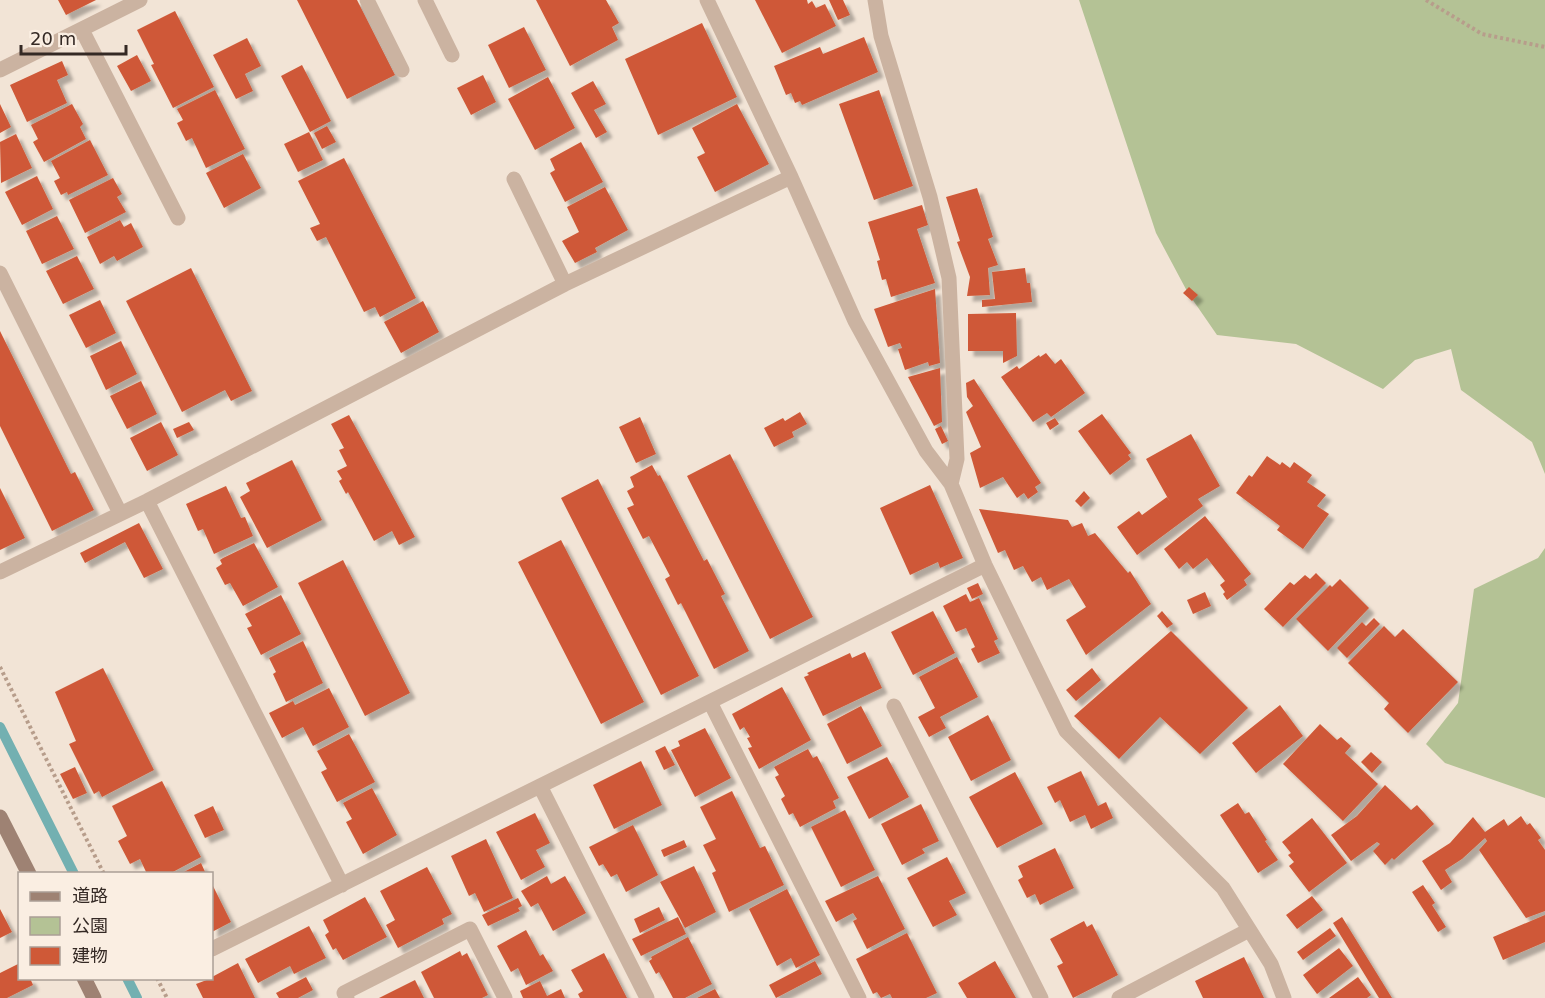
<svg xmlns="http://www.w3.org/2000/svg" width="1545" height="998" font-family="'DejaVu Sans','Noto Sans JP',sans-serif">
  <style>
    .green { fill: #b4c295 }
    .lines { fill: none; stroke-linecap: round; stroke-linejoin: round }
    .stream { stroke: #73b0b1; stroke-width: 10 }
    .building { fill: #cf5937; filter: url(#shadow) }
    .path { stroke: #b79d8b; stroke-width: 4; stroke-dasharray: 3 3; stroke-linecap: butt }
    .lane { stroke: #cbb3a1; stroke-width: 15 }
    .street { stroke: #cbb3a1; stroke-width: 15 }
    .secondary { stroke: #9e8273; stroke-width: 15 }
  </style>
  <defs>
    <filter id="shadow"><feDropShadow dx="5.5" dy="5.5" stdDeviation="1.5" flood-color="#0004"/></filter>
  </defs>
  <rect width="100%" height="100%" fill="#f2e4d6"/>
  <path class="green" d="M1079 0H1545V474L1532 442 1461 390 1451 349 1415 360 1383 389 1296 344 1217 335 1188 293 1156 233Z
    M1545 548V798L1445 763 1426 744 1458 703 1474 589 1538 558Z"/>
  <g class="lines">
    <path class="stream" d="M0 727 74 874
      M127 978 137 998"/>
  </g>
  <path class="building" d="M58 0H96L66 15Z
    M297 0H357L395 75 347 99Z
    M536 0H606L619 23 612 27 618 40 570 66Z
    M755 0H807L808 4 812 1 816 8 825 4 836 26 782 53Z
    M829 0H843L850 15 838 20Z
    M175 11 214 87 173 108 151 65 154 64 137 30Z
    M702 23 737 97 658 135 625 59Z
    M524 27 546 70 509 88 488 45Z
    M864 37 878 72 802 105 800 101 795 103 791 93 786 95 774 66 820 47 823 54Z
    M247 38 261 66 245 74 253 91 236 99 213 55Z
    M137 55 151 81 131 91 117 66Z
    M62 61 68 75 57 80 67 103 27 122 10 85Z
    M302 65 331 121 310 132 281 76Z
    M483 75 496 102 471 115 457 88Z
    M548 77 575 128 535 150 508 99Z
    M593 81 606 104 594 110 607 132 596 138 571 93Z
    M215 90 245 149 206 168 192 138 186 141 177 123 183 120 177 109Z
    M879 90 913 186 874 200 839 104Z
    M0 104 11 127 0 133Z
    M72 104 83 124 80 127 86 139 44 162 33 142 38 139 31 125Z
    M737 104 769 164 715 192 697 157 705 153 692 128Z
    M327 126 336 142 322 149 314 133Z
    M309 132 323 160 298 172 284 144Z
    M16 134 32 168 1 183 0 142Z
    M90 140 108 175 68 195 67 192 61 195 54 181 60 178 51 161Z
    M581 142 603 182 565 202 550 173 555 170 550 159Z
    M243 154 261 188 224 208 206 173Z
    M344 158 416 298 380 317 375 307 364 312 326 237 317 241 310 228 320 224 298 181Z
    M37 176 53 209 22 225 5 192Z
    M113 178 122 194 117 197 126 212 85 233 69 200Z
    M605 187 628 230 595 248 597 252 575 263 562 241 579 232 567 207Z
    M977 188 993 237 988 239 998 265 988 268 990 295 967 296 970 277 957 242 960 241 946 197Z
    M922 205 928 225 917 229 935 283 891 297 886 279 882 280 877 261 880 260 868 222Z
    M57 216 74 249 42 264 26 231Z
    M120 220 124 227 131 223 143 247 117 261 114 256 100 264 87 237Z
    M77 256 94 289 63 304 46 271Z
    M191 268 252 391 231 401 225 390 182 412 126 301Z
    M1025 268 1027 283H1030L1032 302 982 307V300L995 299 992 272Z
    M1189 287 1198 295 1192 301 1183 293Z
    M935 289 940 363 929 366 928 362 905 370 898 349 902 348 900 343 888 347 874 309Z
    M100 300 116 333 86 348 69 315Z
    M423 301 439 332 401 353 384 322Z
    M1016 313 1017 356 1003 363V351H968V314Z
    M0 331 71 474 75 472 94 510 52 531 0 426Z
    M121 341 137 374 106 390 90 356Z
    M1046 353 1055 364 1061 359 1085 393 1051 417 1047 413 1033 422 1001 377 1017 366 1019 369 1039 355 1040 357Z
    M940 368 942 422 934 426 908 377Z
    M974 379 1041 483 1035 487 1038 492 1028 499 1024 493 1017 498 1003 477 980 488 970 453 981 447 966 412 973 406 967 397 966 383Z
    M141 381 157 414 127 429 110 396Z
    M800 412 807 424 792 432 794 437 774 447 764 428 783 418 785 421Z
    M1102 414 1131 453 1128 455 1131 459 1110 475 1078 431Z
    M349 415 415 537 399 545 392 531 374 541 348 492 346 494 339 481 342 479 337 471 347 466 339 450 344 448 331 424Z
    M640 417 656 454 636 463 619 427Z
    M1055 418 1059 424 1050 430 1046 423Z
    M161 422 178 455 147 471 130 438Z
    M189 422 194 430 177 438 173 429Z
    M941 426 948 441 942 444 935 429Z
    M1191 434 1220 486 1198 499 1203 506 1137 555 1117 527 1139 511 1142 515 1167 497 1170 502 1146 459Z
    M730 454 813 617 770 639 687 476Z
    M1267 456 1280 465 1282 462 1290 468 1294 462 1312 475 1307 482 1326 495 1317 506 1329 514 1303 549 1277 530 1280 526 1236 493 1249 475 1252 477Z
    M292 460 322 520 267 548 240 497 250 491 246 483Z
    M652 465 658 476 660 475 704 561 707 559 725 594 721 596 749 651 714 669 681 603 678 605 665 579 670 576 649 536 643 539 627 508 634 505 627 491 634 487 630 477Z
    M598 479 699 676 661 695 561 498Z
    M930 485 963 558 940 568 938 562 910 575 880 508Z
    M226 486 241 518 245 517 253 536 214 554 203 529 198 531 186 504Z
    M0 488 25 538 0 550Z
    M1084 491 1090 498 1081 507 1075 501Z
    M979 509 1068 520 1072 527 1082 523 1088 536 1095 533 1128 573 1130 571 1151 604 1086 655 1066 620 1086 607 1069 579 1047 590 1041 577 1032 582 1023 566 1014 570 1005 550 998 553Z
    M1205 516 1251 574 1244 580 1247 585 1227 600 1223 594 1225 592 1220 585 1225 581 1207 558 1193 569 1187 562 1179 569 1164 549Z
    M139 523 163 569 144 578 125 542 85 563 80 553Z
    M561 540 644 702 601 724 518 562Z
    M254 543 278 587 243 606 230 583 225 585 216 568 222 564 220 560 223 558Z
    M343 560 410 693 365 716 298 583Z
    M1316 573 1326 583 1283 627 1264 609 1290 582 1294 585 1305 575 1310 579Z
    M1340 579 1369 608 1328 651 1296 619 1330 585 1332 587Z
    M978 583 983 594 972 599 967 588Z
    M1205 592 1211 606 1193 614 1187 600Z
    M966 594 970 602 979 598 998 639 994 641 1000 653 978 663 971 649 975 647 966 628 956 632 943 606Z
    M281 595 301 634 261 655 247 628 252 626 245 614Z
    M933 611 955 653 913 675 891 632Z
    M1162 611 1173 624 1167 628 1157 616Z
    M1374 618 1380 624 1347 658 1337 648 1362 622 1366 626Z
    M1384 626 1395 637 1403 629 1458 682 1408 733 1384 709 1389 703 1348 663Z
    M1171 631 1248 708 1200 754 1160 717 1119 759 1074 716Z
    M303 641 323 683 286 702 273 674 276 672 269 658Z
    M865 652 882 688 823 716 804 677 809 675 807 673 850 653 852 658Z
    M957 657 978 697 940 717 946 728 929 737 918 717 935 708 919 677Z
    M103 668 154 770 102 797 99 791 94 794 69 744 76 741 55 692Z
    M1092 668 1101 680 1076 701 1066 690Z
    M782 687 811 740 759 769 748 748 752 747 747 738 750 737 744 727 740 730 732 714Z
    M329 688 349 727 313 746 303 727 282 738 269 713 293 701 295 705Z
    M1280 705 1303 736 1256 773 1232 743Z
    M861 706 882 746 847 764 827 724Z
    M988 715 1011 760 971 781 948 737Z
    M1320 724 1337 740 1341 737 1351 746 1345 753 1378 784 1343 821 1283 764Z
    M705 728 731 778 695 797 671 750 680 746 678 741Z
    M349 734 375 782 337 802 321 772 327 769 317 751Z
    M665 746 675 765 664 770 655 751Z
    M808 749 813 758 817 756 839 798 833 801 836 808 800 827 793 813 789 815 781 799 785 796 775 777 779 775 774 767Z
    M1371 752 1382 762 1372 773 1361 762Z
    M887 757 909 797 869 819 847 777Z
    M641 761 662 805 614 829 593 785Z
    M75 767 87 793 73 799 60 774Z
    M1081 771 1098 806 1106 802 1113 818 1091 829 1085 815 1070 822 1060 800 1055 803 1047 787Z
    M1015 772 1043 824 997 848 969 797Z
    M162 781 201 857 169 874H147L140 859 130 864 118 841 127 836 112 806Z
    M1385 785 1411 810 1417 805 1434 824 1394 860 1392 858 1385 865 1373 851 1380 844 1377 842 1351 861 1331 835 1357 816Z
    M372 788 397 835 363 854 346 822 352 819 343 803Z
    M732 791 760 848 765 846 784 885 729 912 712 873 716 871 703 845 716 839 700 807Z
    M1238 803 1245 814 1249 812 1267 840 1265 841 1278 860 1258 873 1220 815Z
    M921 804 939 841 922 849 925 853 902 865 881 824Z
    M213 806 224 830 205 838 194 815Z
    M845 810 875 870 841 887 811 827Z
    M535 813 550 843 536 850 545 867 521 880 496 832Z
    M1521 816 1527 825 1530 823 1541 838 1538 840 1545 850V911L1526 918 1479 850 1487 841 1485 838 1462 859 1445 870 1452 882 1441 890 1422 861 1450 843 1473 817 1485 832 1504 819 1508 826Z
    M1312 818 1347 863 1309 892 1289 866 1294 862 1288 855 1291 853 1282 842Z
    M633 825 658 875 626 892 617 874 611 877 603 864 599 866 589 847Z
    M486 839 513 898 484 912 475 893 469 896 451 856Z
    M684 840 687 847 664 857 661 850Z
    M1055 848 1074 888 1040 905 1035 894 1027 898 1018 880 1023 877 1018 866Z
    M947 857 966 893 949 901 957 915 933 927 907 878Z
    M201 863 206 874H180Z
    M694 866 716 912 685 928 660 882Z
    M427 867 452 914 442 919 444 924 398 948 386 925 395 920 380 891Z
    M547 876 551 884 565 876 586 913 553 931 538 903 531 907 521 891Z
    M878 876 905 929 867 949 853 921 857 919 853 913 836 922 825 901Z
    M212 884 231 922 212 932Z
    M1423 885 1435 903 1432 905 1446 927 1438 932 1412 892Z
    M787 889 820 955 796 968 791 958 777 966 749 909Z
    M1312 896 1323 910 1297 929 1286 915Z
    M365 897 387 937 343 960 336 948 333 950 325 935 329 932 323 920Z
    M518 898 522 906 518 908 520 911 488 926 482 915Z
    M659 907 665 920 640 933 634 919Z
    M0 909 12 932 0 938Z
    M1545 915V942L1503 960 1493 937Z
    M678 917 686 934 641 956 632 939Z
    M1342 917 1392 998H1379L1333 923Z
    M1084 921 1087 927 1092 924 1118 975 1073 998 1057 966 1063 963 1050 939Z
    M309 926 326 958 294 974 290 966 258 983 245 959Z
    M1330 928 1336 936 1303 960 1297 952Z
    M526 930 540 956 543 954 553 971 526 985 518 968 511 972 497 946Z
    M907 933 937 993 926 998H892L890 994 881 998 877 992 873 994 856 959Z
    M688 937 712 984 685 998H673L659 972 656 974 649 961 652 959 651 957Z
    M1339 948 1353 966 1317 994 1303 975Z
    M460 951 462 956 467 953 488 995 482 998H434L421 972Z
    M604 953 627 998H580L578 994 583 991 571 970Z
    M1244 957 1264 998H1203L1195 981Z
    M815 961 822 974 776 998 769 985Z
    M995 961 1016 998H967L958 983Z
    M20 963V978H30L33 985 7 998H0V973Z
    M238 963 255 998H203L196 984 212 978V977Z
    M306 977 313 990 298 998H279L276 993Z
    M1358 977 1371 995 1367 998H1329Z
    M415 980 424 998H379Z
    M540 981 547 996 561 989 565 998H523L520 991Z
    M715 989 720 998H697Z"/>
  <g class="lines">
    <path class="path" d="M1426 0 1482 34 1545 47
      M0 667 104 874
      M157 978 167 998"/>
    <path class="lane" d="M367 0 402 70"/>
    <path class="street" d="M425 0 452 55
      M707 0 791 177 855 321 926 451 951 484 985 565 1066 731 1223 888 1271 964 1284 998
      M875 0 881 36 930 197 949 278 957 459 951 484
      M82 30 178 218
      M0 70 140 0
      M514 179 565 284
      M0 273 120 513
      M147 501 342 885
      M0 572 147 501 565 284 791 177
      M710 702 859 998
      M894 706 1041 998
      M540 786 647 998
      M212 949 985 565
      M347 998 344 993 470 929 505 998
      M1119 998 1249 930"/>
    <path class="secondary" d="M0 817 29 874
      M84 978 94 998"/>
  </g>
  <rect x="18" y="872" width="195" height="108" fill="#faeee2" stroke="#ab9f96" stroke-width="1.5"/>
  <rect x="30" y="892" width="30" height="9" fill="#9e8273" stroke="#ab9f96" stroke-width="1.5"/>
  <text x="72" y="902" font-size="18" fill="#342924">道路</text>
  <rect x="30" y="917" width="30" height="18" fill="#b4c295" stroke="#ab9f96" stroke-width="1.5"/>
  <text x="72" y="932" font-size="18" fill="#342924">公園</text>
  <rect x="30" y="947" width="30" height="18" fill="#cf5937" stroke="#ab9f96" stroke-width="1.5"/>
  <text x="72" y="962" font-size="18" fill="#342924">建物</text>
  <path d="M21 45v9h105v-9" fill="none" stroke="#342924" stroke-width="3"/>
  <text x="30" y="45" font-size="18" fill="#342924" stroke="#faeee2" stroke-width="4.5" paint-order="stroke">20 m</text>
</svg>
